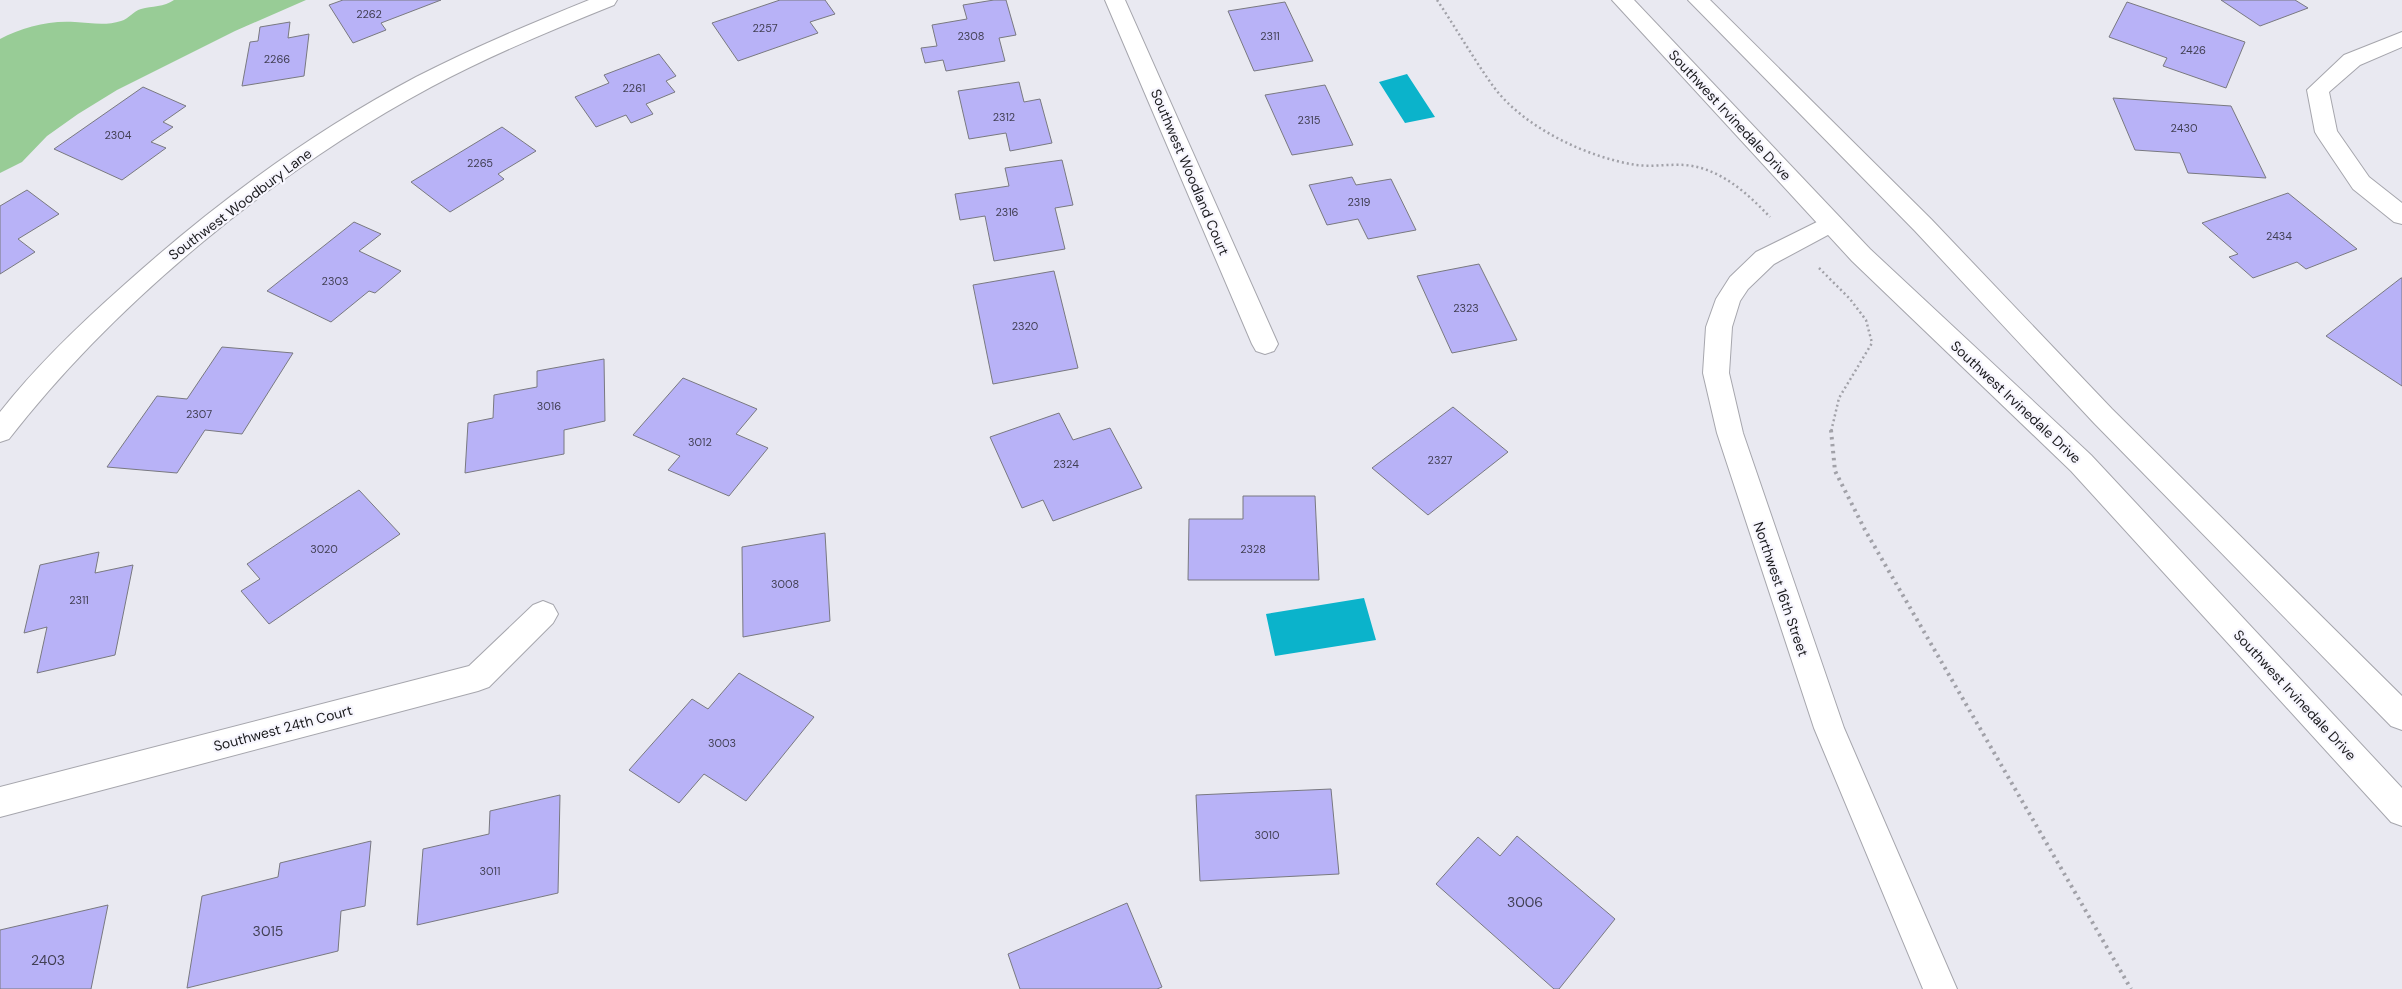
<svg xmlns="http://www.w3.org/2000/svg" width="2402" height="989" font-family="'DM Sans',sans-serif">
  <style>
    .green { fill: #98cc96 }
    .water { fill: #0bb3cb }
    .building { fill: #b8b2f7; stroke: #797980 }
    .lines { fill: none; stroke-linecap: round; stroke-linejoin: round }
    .street-casing { stroke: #a6a6ad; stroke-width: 2 }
    .secondary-casing { stroke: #a6a6ad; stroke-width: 2 }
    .path-far1 { stroke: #a1a1a8; stroke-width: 2.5; stroke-dasharray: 2 3; stroke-linecap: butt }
    .path { stroke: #a1a1a8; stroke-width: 4; stroke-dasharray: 2.5 4.5; stroke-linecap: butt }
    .street { fill: #fff; fill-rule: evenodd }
    .secondary { fill: #fff; fill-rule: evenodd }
    .labels { text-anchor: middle; stroke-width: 4.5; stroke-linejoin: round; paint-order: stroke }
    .number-label { font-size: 11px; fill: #413f53 }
    .street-label { font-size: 14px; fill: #19191c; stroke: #f7f6fe }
    .near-number-label { font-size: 14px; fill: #413f53 }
  </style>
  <rect width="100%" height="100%" fill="#e9e9f1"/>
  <path class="green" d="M174 0H306L235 31 117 90 78 114 47 136 22 162 0 173V39C22 27 50 20 75 22 90 23 106 26 121 21 129 19 133 11 141 9 152 6 164 7 174 0Z"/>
  <path class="water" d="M1407 74 1435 117 1405 123 1379 82Z
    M1364 598 1376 640 1275 656 1266 614Z"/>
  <path class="building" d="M343 0H441L381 23 386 30 353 43 329 5Z
    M780 0H825L835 14 810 22 818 33 738 61 712 23Z
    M994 0H1006L1016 35 999 38 1005 61 946 71 943 60 925 63 921 48 937 46 932 25 967 19 963 5Z
    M2221 0H2295L2308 8 2260 26Z
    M1285 2 1313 61 1254 71 1228 11Z
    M2127 2 2245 42 2226 88 2163 66 2167 58 2109 37Z
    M290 22 288 38 309 34 304 76 242 86 250 42 258 41 260 27Z
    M659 54 676 76 666 81 675 92 646 104 653 114 631 123 626 115 596 127 575 97 609 83 604 75Z
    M1019 82 1024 102 1040 99 1052 143 1010 151 1006 133 969 139 958 91Z
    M1325 85 1353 145 1292 155 1265 95Z
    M143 87 186 106 163 122 173 127 151 142 166 148 122 180 54 149Z
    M2113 98 2231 106 2266 178 2188 173 2180 153 2135 150Z
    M502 127 536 151 498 174 504 179 450 212 411 182Z
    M1062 160 1073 205 1055 208 1065 249 994 261 985 216 960 220 955 194 1009 186 1005 168Z
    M1352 177 1356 185 1391 179 1416 230 1368 239 1358 219 1327 225 1309 185Z
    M27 190 59 214 18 239 35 252 0 274V206Z
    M2288 193 2357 249 2306 269 2297 262 2253 278 2229 257 2238 254 2202 223Z
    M354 222 381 234 359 251 401 271 375 293 369 291 331 322 267 291Z
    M1479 264 1517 340 1452 353 1417 276Z
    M1054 271 1078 368 993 384 973 285Z
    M2401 278H2402V386L2326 336Z
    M222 347 293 353 242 434 205 430 177 473 107 467 157 396 187 399Z
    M604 359 605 421 564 430V454L465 473 468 423 493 418 494 395 537 387V371Z
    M683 378 757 409 736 434 768 448 729 496 668 470 680 456 633 435Z
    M1453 407 1508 452 1428 515 1372 468Z
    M1059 413 1073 440 1110 428 1142 488 1053 521 1043 500 1022 508 990 437Z
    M359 490 400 534 269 624 241 591 260 579 247 564Z
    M1243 496H1315L1319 580H1188L1189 519H1243Z
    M825 533 830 621 743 637 742 547Z
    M99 552 95 573 133 565 115 655 37 673 47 627 24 633 40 565Z
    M739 673 814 717 746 801 704 774 679 803 629 770 692 699 708 709Z
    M1331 789 1339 874 1200 881 1196 795Z
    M560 795 558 893 417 925 423 849 489 834 490 811Z
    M1517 836 1615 919 1559 989H1554L1436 884 1478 837 1500 856Z
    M371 841 365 906 341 911 338 951 187 988 202 896 278 877 280 863Z
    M1127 903 1162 987 1157 989H1020L1008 954Z
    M108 905 91 989H0V930Z"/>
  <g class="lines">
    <g class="street-casing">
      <path id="street" d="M589 0H617L614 5C552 30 491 55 431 87 278 169 116 301 9 439L0 442V412C37 365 80 324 124 285 213 205 310 133 416 77 472 48 530 24 589 0Z
        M1105 0H1125L1278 344 1274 351 1265 354 1256 351 1252 344Z
        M2402 32V47L2360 65 2329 92 2337 131 2369 177 2402 203V224L2394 222 2353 189 2318 137 2315 132 2307 90 2344 55Z
        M1831 215 1839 217 1843 223 1839 229 1774 264 1748 289 1740 301 1732 327 1729 373 1743 433 1844 728 1957 989H1923L1814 728 1717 433 1703 373 1706 327 1716 299 1730 277 1756 252Z
        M543 601 553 605 558 614 553 623 489 687 478 691 0 817V787L469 666 533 605Z"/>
    </g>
    <g class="secondary-casing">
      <path id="secondary" d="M1612 0H1634L1870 249 2091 455 2402 788V826L2391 822 2071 471 1852 261Z
        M1688 0H1710L1931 219 2112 409 2402 696V730L2391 726 2094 423 1915 231Z"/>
    </g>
    <path class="path-far1" d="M1437 0C1456 28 1473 58 1493 86 1523 127 1586 157 1636 165 1652 167 1669 164 1685 165 1720 168 1747 193 1770 217
      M1819 268 1850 299 1866 320 1872 343 1839 398 1831 432"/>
    <path class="path" d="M1831 430 1835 471 1865 530 2131 989"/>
    <use href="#street" class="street"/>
    <use href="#secondary" class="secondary"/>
  </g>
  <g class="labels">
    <g class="number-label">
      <text x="369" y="18">2262</text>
      <text x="765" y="32">2257</text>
      <text x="971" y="40">2308</text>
      <text x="1270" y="40">2311</text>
      <text x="2193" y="54">2426</text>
      <text x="277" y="63">2266</text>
      <text x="634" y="92">2261</text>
      <text x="1004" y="121">2312</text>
      <text x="1309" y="124">2315</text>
      <text x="2184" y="132">2430</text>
      <text x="118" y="139">2304</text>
      <text x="480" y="167">2265</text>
      <text x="1359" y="206">2319</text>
      <text x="1007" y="216">2316</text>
      <text x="2279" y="240">2434</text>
      <text x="335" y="285">2303</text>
      <text x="1466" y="312">2323</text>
      <text x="1025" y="330">2320</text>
      <text x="549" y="410">3016</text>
      <text x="199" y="418">2307</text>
      <text x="700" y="446">3012</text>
      <text x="1440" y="464">2327</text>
      <text x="1066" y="468">2324</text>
      <text x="324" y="553">3020</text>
      <text x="1253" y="553">2328</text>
      <text x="785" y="588">3008</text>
      <text x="79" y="604">2311</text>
      <text x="722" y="747">3003</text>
      <text x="1267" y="839">3010</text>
      <text x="490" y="875">3011</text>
    </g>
    <g class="street-label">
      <text transform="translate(1730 115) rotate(47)" y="5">Southwest Irvinedale Drive</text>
      <text transform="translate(1190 172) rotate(67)" y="5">Southwest Woodland Court</text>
      <text transform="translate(240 204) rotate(-37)" y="5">Southwest Woodbury Lane</text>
      <text transform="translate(2016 402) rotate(43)" y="5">Southwest Irvinedale Drive</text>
      <text transform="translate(1781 589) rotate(71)" y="5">Northwest 16th Street</text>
      <text transform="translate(2295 695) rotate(47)" y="5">Southwest Irvinedale Drive</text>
      <text transform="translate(283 728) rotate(-15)" y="5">Southwest 24th Court</text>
    </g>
    <g class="near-number-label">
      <text x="1525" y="907">3006</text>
      <text x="268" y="936">3015</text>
      <text x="48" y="965">2403</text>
    </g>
  </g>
</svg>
